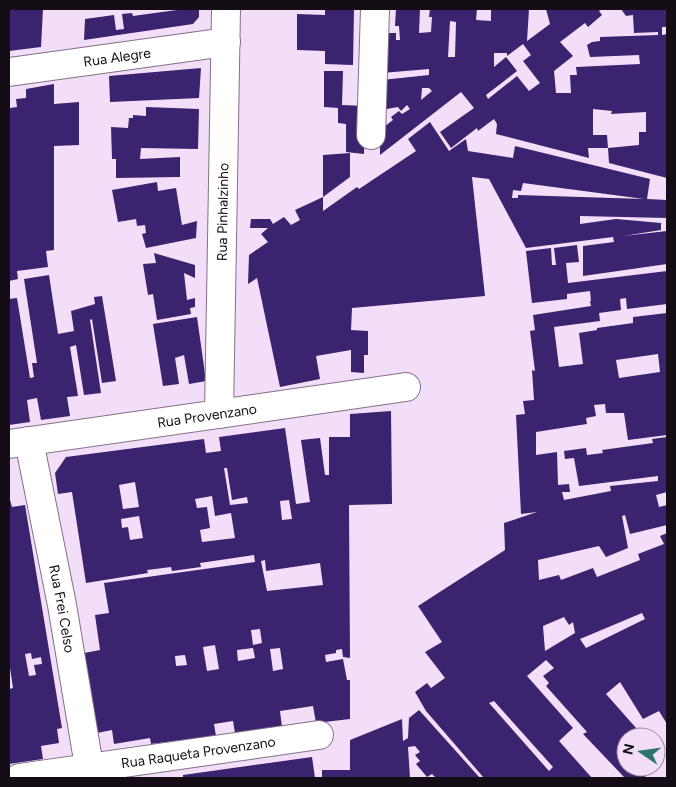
<svg xmlns="http://www.w3.org/2000/svg" width="676" height="787" font-family="Figtree,sans-serif">
  <style>
    .building { fill: #3a236f; fill-rule: evenodd }
    .lines { fill: none; stroke-linecap: round; stroke-linejoin: round }
    .minor-casing { stroke: #827088; stroke-width: 30 }
    .minor { stroke: #fff; stroke-width: 28 }
    .labels { text-anchor: middle; stroke-width: 5; stroke-linejoin: round; paint-order: stroke }
    .street-label { font-size: 14px; fill: #140d16; stroke: #f3def9 }
  </style>
  <rect width="100%" height="100%" fill="#f3def9"/>
  <path class="building" d="M9 9H43L41 47 9 51Z
    M184 9H199V17L193 24 84 40 85 19 114 15 116 30 124 29 122 14 132 13 133 16Z
    M325 9H354L353 65 325 64V51L297 50V14L325 15Z
    M396 9H420L419 33 431 32 432 17H429L430 9H477L476 20 491 21V9H529L527 41 550 24 546 9H602L599 11 602 15 588 27 585 23 560 42 573 56 554 71 556 93H571L570 75H577L576 67 640 64 639 55 590 57 587 45 592 42 600 41V37L658 35V32L634 33 633 15 626 16 621 9H667V27H662V35L667 34V178L609 163 608 148 639 145V132H646V112L611 114 612 111 593 109V135H607L608 148H588L589 158 496 134 497 124 494 119 478 131 477 128 451 148 440 132 474 108 461 92 380 155V130L393 120 391 117 399 111 402 114 410 109 407 105 401 111 398 107 381 110 382 80 429 75V69L382 73 384 33H396V40H400L399 26H395ZM450 21 456 22 455 57H448ZM523 44 531 55 523 61 540 83 529 91 517 76 488 99 486 95 517 71 506 57 494 67V53H507V56ZM422 88H429L432 91 421 100Z
    M201 68 199 98 110 102 109 76Z
    M324 71H343L342 105 365 106 364 154 346 152V124L338 123V108L324 107Z
    M54 84V104L79 102V145L54 146V250L46 251 48 267 17 271 18 279 9 281 10 108 17 107 16 99 26 98V89Z
    M146 107 199 109 198 149 141 148 140 159 180 157V177L116 178V159H112L111 127 128 128 129 118H133V115L146 116Z
    M430 122 449 151 466 139 468 151 513 158 515 146 650 179 647 199 667 200V218L580 216V224L616 219 661 223V230L623 236 667 231V264L583 276V246L614 242 613 237 526 248 489 179 472 177 485 296 352 308 351 330 368 331V355H364V373L351 372V350L316 356 320 379 280 387 257 278 248 284 249 255 268 242 261 234 268 228H250L251 219H270L273 224 284 217 291 225 300 220 295 210 323 197V211L357 187 359 189 416 151 408 139ZM523 183 644 199 518 195V198H512L513 190 521 191Z
    M350 153V177L323 197V155Z
    M157 182 158 191 176 188 182 225 197 221 196 238 146 248 142 234 146 233 145 225 137 226 136 219 118 222 112 190Z
    M577 245 579 262 566 263 568 283 667 271V304L627 309 626 298 620 299 621 310 599 313 600 321 554 327 559 367 583 364 579 333 597 330V328L633 323V317L667 313V435L628 440 624 413H606L605 404 594 405 596 416 586 418 587 424 536 432V455L557 452 558 485 569 484 570 492H562L564 500 611 491 610 486 658 481V476L579 486 574 458 565 459 564 451 586 448 587 455 603 453 602 450 653 443 652 439 667 437V492L656 495 659 507 667 505V525L630 534 625 515 622 516 628 548 606 557 599 546 538 560 539 580 559 575 561 580 593 568 597 577 640 560 638 554 664 544 660 536 667 533V724L659 711 643 719 620 682 606 694 644 737H626V767H643L649 774 643 778H622L624 777 583 734 587 732 546 686 549 683 543 676 554 668 546 660 527 676 573 728 559 741 592 778H484L426 711 415 692 427 683 431 688 445 678 425 652 442 642 418 606 505 550 504 523 537 512 521 514 516 415 525 414 523 401 534 400 532 370 535 371 530 331 535 330 533 315 591 306 590 301H591L590 291 567 294V299L532 303 526 251 551 248 552 265H556L554 248ZM658 354 660 372 619 378 616 360ZM642 613 645 619 586 648 580 639ZM564 617 569 625 573 622 575 633 545 651 543 626ZM494 701 553 767 549 771 489 703Z
    M154 253 195 265V278L184 273 187 300 195 298V307L190 308 191 314 157 320 153 294 148 295 143 264 156 263Z
    M49 275 58 334 74 331 71 311 95 304 94 297 102 296 116 381 102 383 92 319 90 320 101 393 84 395 76 345 70 347 78 396 67 397 70 416 41 420 37 398 27 400 30 422 9 425V299L17 298 30 378 34 377 32 363H37L24 279Z
    M197 317 206 381 189 384 184 355 175 358 179 384 163 386 153 324Z
    M391 411 392 504 349 505 350 658 343 657 342 649 336 650V653L325 655 326 662 343 659 347 680H350V719L316 723 313 706 280 711 282 727 235 733 233 721 214 724 216 736 183 740 151 744 150 738 114 744 112 730 97 733 84 653 100 650 95 615 109 613 104 583 255 562 254 555 200 563 201 567 172 571 171 567 147 570 148 573 86 583 72 492 58 494 55 473 66 457 204 439 206 453 221 451 219 437 285 428 296 504 310 502 301 440 320 438 325 475H329V437H350V414ZM224 468H227L232 500 247 497 248 503 230 505ZM135 482 139 507 123 509 119 485ZM212 496 215 516 231 513 235 538 202 542 200 530 210 528 207 507 197 508 195 499ZM289 500 292 519 282 520 280 501ZM139 516 143 538 130 540 128 527 122 528 121 519ZM265 560 266 571 320 563 323 585 267 591 261 561ZM260 629 262 643 253 645 251 630ZM215 645 219 669 207 671 203 647ZM253 648 255 658 238 661 237 650ZM280 648 283 669 273 671 270 649ZM185 655 187 665 176 666 175 656Z
    M9 496 12 507 25 505 62 728 57 729 59 743 41 746 43 759 9 764V689L13 688 9 661ZM31 653 32 659 41 657 42 664 34 665 36 675 29 676 25 654Z
    M419 710 480 778H436L432 774 427 777 416 764 420 761 415 755 420 752 415 746 408 747 410 778H322V770H350V740L402 719 403 741 408 738 409 718Z
    M312 757 315 778H183V775Z"/>
  <g class="lines">
    <g class="minor-casing">
      <g id="minor">
        <path id="s1" d="M9 72 226 42"/>
        <path d="M371 135 375 9"/>
        <path id="s2" d="M219 414 226 9"/>
        <path id="s3" d="M29 441 62 605 91 778"/>
        <path id="s4" d="M9 444 406 387"/>
        <path id="s5" d="M19 778 319 735"/>
      </g>
    </g>
    <use href="#minor" class="minor"/>
  </g>
  <g class="labels">
    <g class="street-label">
      <text dy="5" stroke="none"><textPath href="#s1" startOffset="109">Rua Alegre</textPath></text>
      <text dy="5" stroke="none"><textPath href="#s2" startOffset="202">Rua Pinhalzinho</textPath></text>
      <text dy="5" stroke="none"><textPath href="#s4" startOffset="200">Rua Provenzano</textPath></text>
      <text dy="5" stroke="none"><textPath href="#s3" startOffset="171">Rua Frei Celso</textPath></text>
      <text dy="5" stroke="none"><textPath href="#s5" startOffset="181">Rua Raqueta Provenzano</textPath></text>
    </g>
  </g>
  <rect width="676" height="787" fill="none" stroke="#140d16" stroke-width="20"/>
  <g transform="translate(641 752) rotate(283)"><circle r="24" fill="#f3def9" stroke="#9a8a9e"/>
  <path d="M0-4L9 19L0 12L-9 19Z" fill="#2c746d"/>
  <text y="-8" font-size="14" font-weight="bold" text-anchor="middle" fill="#140d16">N</text>
  </g>
</svg>
